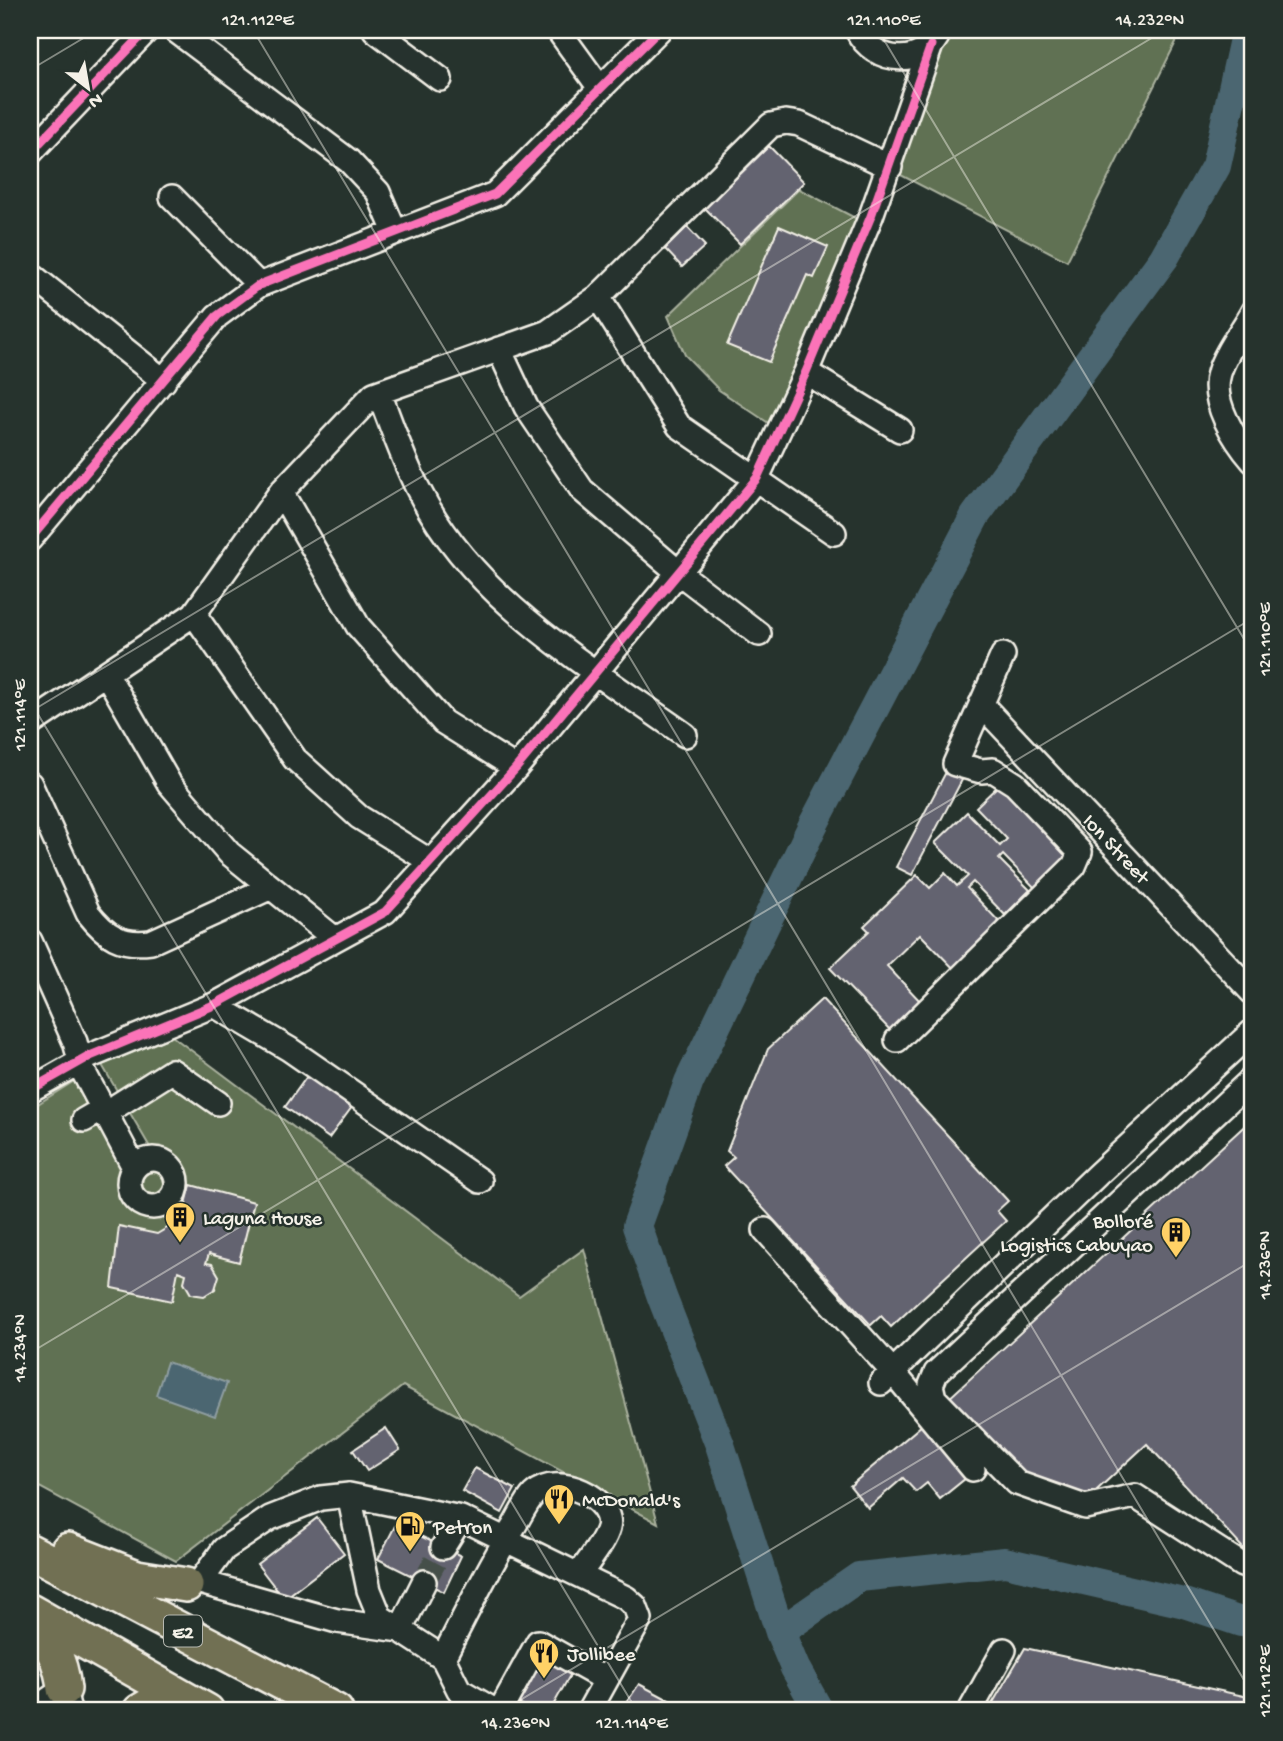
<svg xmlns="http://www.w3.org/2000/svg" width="1283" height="1741" font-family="'Gochi Hand',sans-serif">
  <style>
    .green { fill: #607153; stroke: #aab19e; stroke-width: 2 }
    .water { fill: #4c6671; stroke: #8f9ea1; stroke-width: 2 }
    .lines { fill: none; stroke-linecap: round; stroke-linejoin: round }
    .river { stroke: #4c6671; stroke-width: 30 }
    .building { fill: #646370; stroke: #f4f1e8; stroke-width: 2 }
    .minor-tunnel { stroke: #455049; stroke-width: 23; stroke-dasharray: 23 11; stroke-linecap: butt }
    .minor-casing { stroke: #f4f1e8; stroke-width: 28 }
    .highway-casing { stroke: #f4f1e8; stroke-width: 38 }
    .minor { stroke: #26332d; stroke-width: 23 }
    .highway { stroke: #716f52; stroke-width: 33 }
    .cycleway-casing { stroke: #26332d; stroke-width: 13 }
    .cycleway { stroke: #fb73b8; stroke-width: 9 }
    .ticks { fill: none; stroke: #f4f1e8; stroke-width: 2; stroke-opacity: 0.45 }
    .labels { text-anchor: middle; stroke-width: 5; stroke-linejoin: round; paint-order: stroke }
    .shield { fill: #26332d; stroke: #b6b8b0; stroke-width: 2 }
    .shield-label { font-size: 19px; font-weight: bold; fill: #f4f1e8 }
    .street-label { font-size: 21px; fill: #f4f1e8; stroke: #26332d }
    .poi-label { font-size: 21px; fill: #f4f1e8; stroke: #26332d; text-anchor: start }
    .neatline { fill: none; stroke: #f4f1e8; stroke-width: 2.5 }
    .ticks-label { font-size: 18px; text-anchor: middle; fill: #f4f1e8 }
  </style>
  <rect width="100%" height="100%" fill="#26332d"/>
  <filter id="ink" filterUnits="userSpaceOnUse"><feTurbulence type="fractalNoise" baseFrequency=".0143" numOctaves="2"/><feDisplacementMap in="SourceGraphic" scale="14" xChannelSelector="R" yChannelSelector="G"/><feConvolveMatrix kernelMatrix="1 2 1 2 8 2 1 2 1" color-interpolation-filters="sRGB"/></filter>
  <g filter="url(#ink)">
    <path class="green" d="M948 30H1182L1067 261 895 172Z
      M799 189 863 222 776 428 719 390 685 355 668 316Z
      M172 1036 519 1296 584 1249 658 1523 403 1386 176 1561 30 1482V1109L79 1078 125 1166 151 1149 102 1065Z"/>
    <path class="water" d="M167 1362 227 1383 215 1416 156 1395Z"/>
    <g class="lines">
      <path class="river" d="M780 1632 859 1577 1005 1562 1184 1603 1241 1622 1253 1619
        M819 1711 795 1668 780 1632 720 1445 662 1297 637 1226 689 1082 813 825 975 516 1164 258 1216 166 1246 30"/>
    </g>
    <path class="building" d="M769 146 804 182 740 244 705 208Z
      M779 226 828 247 814 278 807 275 769 362 727 345Z
      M687 227 705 246 682 267 665 249Z
      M947 770 963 778 912 875 896 867Z
      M1001 783 1072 857 1037 890 1003 855 999 859 1030 890 1005 915 973 882 967 888 1006 929 959 974 920 934 887 966 922 1003 892 1032 830 968 869 931 864 926 917 875 930 888 945 873 957 886 968 876 935 843 967 812 1000 846 1007 839 976 807Z
      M822 999 1008 1201 997 1211 1006 1221 891 1327 881 1316 871 1325 724 1166 734 1157 727 1151 768 1049Z
      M308 1075 352 1107 329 1138 285 1107Z
      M1253 1118V1559L1147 1444 1086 1500 1013 1473 946 1401Z
      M191 1185 254 1202 239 1262 209 1254 206 1263 212 1264 219 1276 215 1289 204 1296 191 1294 184 1282 186 1274 178 1271 172 1301 112 1288 119 1226 157 1234 182 1219Z
      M922 1425 966 1478 940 1499 927 1483 916 1492 903 1478 868 1508 850 1486Z
      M386 1428 400 1450 367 1471 353 1450Z
      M475 1468 515 1489 502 1513 462 1491Z
      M317 1518 344 1553 284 1599 257 1564Z
      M396 1524 461 1556 444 1592 378 1559Z
      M1025 1648 1253 1698V1711H988Z
      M540 1652 573 1670 550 1711H534L514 1701Z
      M639 1684 669 1700 663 1711H621Z"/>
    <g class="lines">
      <path class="minor-tunnel" d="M424 1582 443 1547"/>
      <g class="minor-casing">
        <path id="minor" d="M175 30 349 161 378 192 395 232
          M375 30 440 79
          M558 30 600 88
          M857 30C874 65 925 69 940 30
          M30 153 147 30
          M172 197 259 285
          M30 274 164 381
          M598 297 679 426 834 533
          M1253 311C1243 330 1225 352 1219 373 1210 402 1235 440 1253 461
          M499 349 526 407 582 490 678 572 759 634
          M806 372 900 430
          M379 393C391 424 402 457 417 487 472 599 587 665 685 735
          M281 492 374 394 548 332 598 297 771 125 786 122 799 124 890 167
          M30 539 217 316 259 285 495 194 659 30
          M194 614 281 492 358 626 443 722 516 768
          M106 673 169 783 229 853 335 939
          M981 704 1253 993
          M30 724 194 614 295 759 359 817 431 862
          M30 784 88 913C106 936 121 946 151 942L269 888
          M30 941 75 1042 83 1071 134 1167
          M214 1005 289 1049 480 1181
          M897 1040 1074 866 1080 852 1015 784 993 770 981 771 955 764 1003 655
          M1253 1078 936 1373 931 1385 934 1398 1017 1483 1085 1507 1135 1496 1242 1565 1253 1568
          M30 1090 90 1056 214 1005 385 912 516 768 757 478 806 372 871 216 931 45
          M118 1105 172 1071 218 1103
          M84 1120 103 1109
          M129 1183a24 24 0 1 1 48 0a24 24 0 1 1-48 0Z
          M765 1230 893 1372 973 1469
          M881 1383 1098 1174 1253 1031
          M349 1495 369 1590 380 1617 443 1658 459 1690 495 1711
          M461 1518 626 1598 635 1606 640 1619 589 1711
          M200 1582 337 1621 400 1630 424 1582
          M186 1585 200 1582 224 1549 270 1518 321 1498 349 1495 461 1518 443 1547
          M443 1658C466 1614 488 1568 514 1526 520 1516 526 1502 534 1494 557 1472 615 1498 608 1528 604 1543 588 1561 580 1574
          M32 1711 64 1689 69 1711
          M500 1711 538 1642 606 1680
          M970 1711 1004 1650"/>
      </g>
      <g class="highway-casing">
        <path id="highway" d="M68 1550 137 1577 186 1585
          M30 1551 336 1711
          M30 1611 207 1711
          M30 1622C51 1643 61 1659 64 1689
          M140 1711C157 1699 176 1699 194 1707"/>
      </g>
      <use href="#minor" class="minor"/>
      <use href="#highway" class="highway"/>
      <g class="cycleway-casing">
        <path id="cycleway" d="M30 153 147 30
          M30 539 217 316 259 285 495 194 659 30
          M30 1090 90 1056 214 1005 385 912 516 768 757 478 806 372 871 216 931 45"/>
      </g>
      <use href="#cycleway" class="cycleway"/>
    </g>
  </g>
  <path class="ticks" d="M253 30 1253 1695M878 30 1253 654M30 70 97 30M30 701 637 1711M30 712 1165 30M30 1353 1253 618M502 1711 1253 1260"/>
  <defs>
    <g id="building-pin" transform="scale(1.575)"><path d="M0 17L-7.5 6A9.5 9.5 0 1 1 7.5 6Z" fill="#ffd166" stroke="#26332d"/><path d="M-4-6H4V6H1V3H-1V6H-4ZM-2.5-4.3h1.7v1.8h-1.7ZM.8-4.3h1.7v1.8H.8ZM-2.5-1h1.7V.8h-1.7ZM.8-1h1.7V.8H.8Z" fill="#111"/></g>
    <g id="restaurant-pin" transform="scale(1.575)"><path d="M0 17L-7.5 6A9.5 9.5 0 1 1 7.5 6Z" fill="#ffd166" stroke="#26332d"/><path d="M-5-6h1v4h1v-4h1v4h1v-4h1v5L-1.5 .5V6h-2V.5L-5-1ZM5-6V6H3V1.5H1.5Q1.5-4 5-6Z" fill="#111"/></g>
    <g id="fuel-pin" transform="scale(1.575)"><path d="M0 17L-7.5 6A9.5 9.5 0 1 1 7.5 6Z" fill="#ffd166" stroke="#26332d"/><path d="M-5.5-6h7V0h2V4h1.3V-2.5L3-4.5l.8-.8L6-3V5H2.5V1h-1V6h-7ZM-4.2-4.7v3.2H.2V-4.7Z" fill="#111"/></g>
  </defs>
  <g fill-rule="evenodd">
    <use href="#building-pin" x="180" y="1217"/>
    <use href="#building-pin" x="1176" y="1232"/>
    <use href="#restaurant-pin" x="559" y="1499"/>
    <use href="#fuel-pin" x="410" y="1526"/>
    <use href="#restaurant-pin" x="544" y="1653"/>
  </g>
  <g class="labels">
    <rect class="shield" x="164" y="1615.5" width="38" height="31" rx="5"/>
    <g class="shield-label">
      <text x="183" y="1638">E2</text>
    </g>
    <g class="street-label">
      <text transform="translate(1117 848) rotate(47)" y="7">Ion Street</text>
    </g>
    <g class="poi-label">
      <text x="203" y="1224">Laguna House</text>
      <text x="1153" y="1227" text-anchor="end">Bolloré<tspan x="1153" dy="24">Logistics Cabuyao</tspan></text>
      <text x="582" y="1506">McDonald's</text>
      <text x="433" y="1533">Petron</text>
      <text x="567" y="1660">Jollibee</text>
    </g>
  </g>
  <rect width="1283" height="1741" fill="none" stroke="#26332d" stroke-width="77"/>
  <g transform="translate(88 88) rotate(149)" stroke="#26332d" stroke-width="5" paint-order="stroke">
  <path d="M0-5L12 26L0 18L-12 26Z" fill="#f4f1e8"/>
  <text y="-10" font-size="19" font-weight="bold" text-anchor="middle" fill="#f4f1e8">N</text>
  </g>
  <rect x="38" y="38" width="1206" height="1664" class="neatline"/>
  <g class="ticks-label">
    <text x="258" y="25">121.112°E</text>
    <text x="884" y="25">121.110°E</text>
    <text x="1150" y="25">14.232°N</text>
    <text transform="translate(1264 639) rotate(-90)" y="6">121.110°E</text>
    <text transform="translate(19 715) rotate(-90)" y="6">121.114°E</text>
    <text transform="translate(1264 1265) rotate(-90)" y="6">14.236°N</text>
    <text transform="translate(19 1348) rotate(-90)" y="6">14.234°N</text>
    <text transform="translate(1264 1681) rotate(-90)" y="6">121.112°E</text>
    <text x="516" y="1728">14.236°N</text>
    <text x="632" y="1728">121.114°E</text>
  </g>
</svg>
